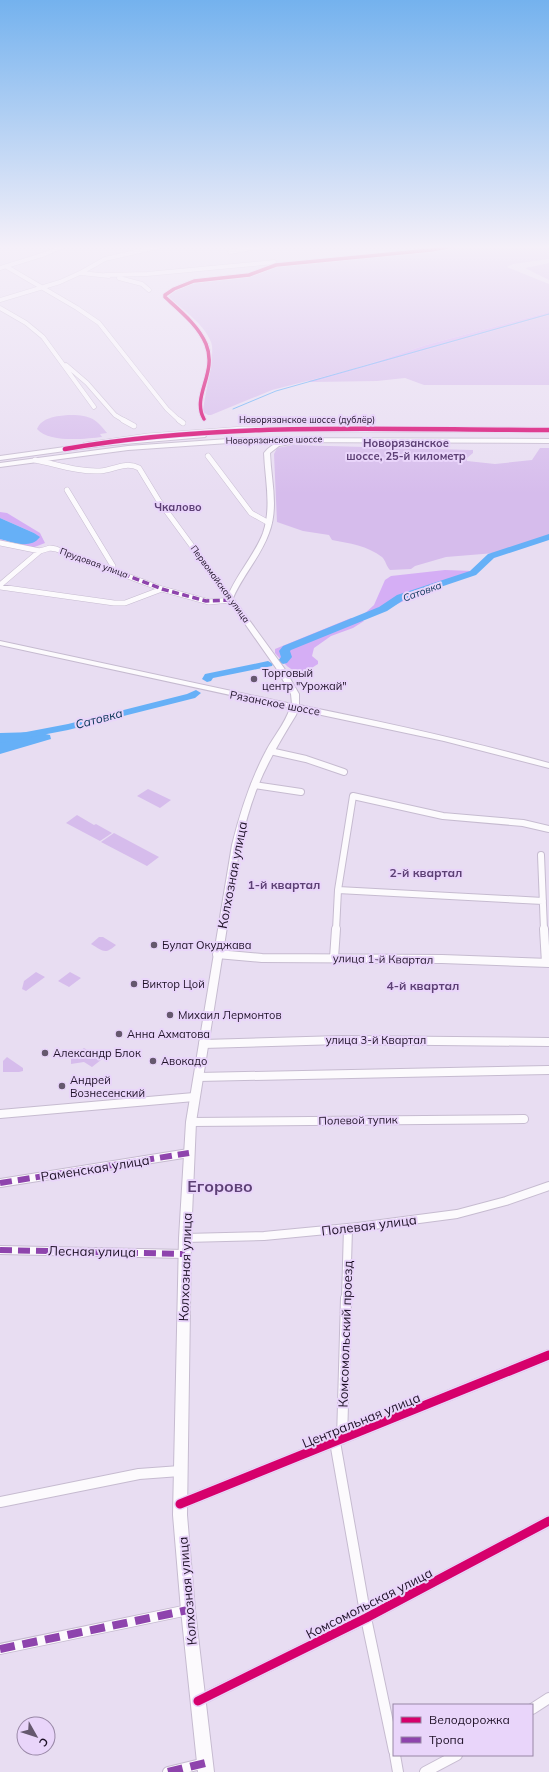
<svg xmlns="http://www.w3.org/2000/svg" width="549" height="1772" font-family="Mulish,sans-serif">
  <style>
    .green { fill: #d6bcec }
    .forest { fill: #d5aef5 }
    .water { fill: #66b0f7 }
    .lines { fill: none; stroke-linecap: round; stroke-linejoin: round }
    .stream { stroke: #66b0f7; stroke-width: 1 }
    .river { fill: #66b0f7; fill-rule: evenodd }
    .minor-far4-casing { stroke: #c6bbd0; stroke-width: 5 }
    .minor-far3-casing { stroke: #c6bbd0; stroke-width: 6 }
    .minor-far2-casing { stroke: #c6bbd0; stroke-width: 8 }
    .minor-far1-casing { stroke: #c6bbd0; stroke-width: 10 }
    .minor-casing { stroke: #c6bbd0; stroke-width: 12 }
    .major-casing { stroke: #c6bbd0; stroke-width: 2 }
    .highway-casing { stroke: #c6bbd0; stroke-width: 2 }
    .minor-far4 { stroke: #fcfafd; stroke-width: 4 }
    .minor-far3 { stroke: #fcfafd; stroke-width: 5 }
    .minor-far2 { stroke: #fcfafd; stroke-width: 6 }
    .minor-far1 { stroke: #fcfafd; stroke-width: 8 }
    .minor { stroke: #fcfafd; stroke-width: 10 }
    .major { fill: #fcfafd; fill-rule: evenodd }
    .highway { fill: #fcfafd; fill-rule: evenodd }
    .quiet-far2 { stroke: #8e44ad; stroke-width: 3.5; stroke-dasharray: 7 3.5; stroke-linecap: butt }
    .quiet-far1 { stroke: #8e44ad; stroke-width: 6; stroke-dasharray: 12 6; stroke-linecap: butt }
    .quiet { stroke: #8e44ad; stroke-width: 8; stroke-dasharray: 15 8; stroke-linecap: butt }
    .cycleway-far2-casing { stroke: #e9d5fa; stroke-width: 5 }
    .cycleway-far1-casing { stroke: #e9d5fa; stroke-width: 6 }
    .cycleway-casing { stroke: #e9d5fa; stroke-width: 12 }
    .cycleway-far2 { stroke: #d6006c; stroke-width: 3.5 }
    .cycleway-far1 { stroke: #d6006c; stroke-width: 4.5 }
    .cycleway { stroke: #d6006c; stroke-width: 9 }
    .poi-dot { fill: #65586e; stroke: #e9d5fa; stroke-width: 1.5 }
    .labels { text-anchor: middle; stroke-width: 4; stroke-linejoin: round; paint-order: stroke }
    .far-street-label { font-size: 9px; fill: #1e1127; stroke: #e9d5fa }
    .far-water-label { font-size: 10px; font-style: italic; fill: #043054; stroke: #e9d5fa }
    .far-quarter-label { font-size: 11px; font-weight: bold; fill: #5d4075; stroke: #e9d5fa }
    .poi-label { font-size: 11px; fill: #1e1127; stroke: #e9d5fa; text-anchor: start }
    .street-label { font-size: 11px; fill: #1e1127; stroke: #e9d5fa }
    .water-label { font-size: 12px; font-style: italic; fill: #043054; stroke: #e9d5fa }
    .neighbourhood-label { font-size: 12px; font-weight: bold; fill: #5d4075; stroke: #e9d5fa }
    .near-street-label { font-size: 13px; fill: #1e1127; stroke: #e9d5fa }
    .near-quarter-label { font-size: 16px; font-weight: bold; fill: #5d4075; stroke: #e9d5fa }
  </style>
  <rect width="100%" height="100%" fill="#e8ddf2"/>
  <path class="green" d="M462 246H549V259L513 264 507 267 549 284V312L426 345 354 369 272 390 211 415H208L203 412C204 397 216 354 211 342 204 324 184 311 170 298L169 296C190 275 226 283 253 276 260 274 268 270 275 266L426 253Z
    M549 263V280L525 268Z
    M549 315V385H424L405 378 377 381 313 382Z
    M68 415C88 415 95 417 107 433L100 434 102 437C85 439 49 443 37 429 42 417 57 416 68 415Z
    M293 445 473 450V453L467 458V461L495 464 532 460 540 448H549V535L495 553 446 557 415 566 411 569 390 570C386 566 386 561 382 557 368 546 349 543 332 540L329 535 303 531 277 522 274 454 277 448Z
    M148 789 171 800 160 808 137 796Z
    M77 815 94 825 96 824 112 833 100 841 66 823Z
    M114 833 159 857 147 866 101 842Z
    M99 937H103L116 945C105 955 103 951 91 944Z
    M36 972 45 977 26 991 22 989 24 981Z
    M70 972 81 978 69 987 58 981Z
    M84 1048 89 1051 97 1050 106 1056 92 1067 84 1062 71 1064V1058Z
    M7 1057 23 1068V1071L19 1072H3V1061Z"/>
  <path class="forest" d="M549 312V315L313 382 308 381 354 369 426 345Z
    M0 512 7 513 40 533 45 543 32 548 0 542V539C17 544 23 549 39 537L34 533 0 518Z
    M445 570 473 571 471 575 430 589 371 616 367 617 363 615 374 605 385 580 391 576Z
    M351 618H358L364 621 353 628 331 636 314 648 312 656 318 661V664C296 679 290 670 275 653V649Z"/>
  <path class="water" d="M0 518 34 533 40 537C30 550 12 542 0 539Z
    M36 732 50 735 51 739 0 754V733Z"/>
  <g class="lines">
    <path class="stream" d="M233 409 276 391 549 314"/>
    <path class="river" d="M549 534V540L494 558 476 575 405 599 387 611 291 650 290 651 292 657 287 663 283 664 278 661 281 657 279 651 283 646 379 607 397 595 470 571 488 554Z
      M268 661 273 664 272 666 213 678 211 681 207 682 202 679 205 674Z
      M196 690 201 693 195 698 68 730 0 743V737L68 724 187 694Z"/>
    <g class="minor-far4-casing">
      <path id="minor-far4" d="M230 252 263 246
        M7 267 77 308 99 323 167 409 180 421
        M0 268 45 254 63 246
        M81 273 109 276
        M105 275 147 274 274 262
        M119 278 142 284 149 290
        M0 300 60 282 82 272 105 259 162 246
        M0 308 26 323 43 337 94 407
        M66 365 87 383 115 415 125 421
        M204 419C191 396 218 373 206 344 198 325 179 310 165 297V295L174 289 194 281 249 275 276 265 431 250 454 246"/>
    </g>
    <g class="minor-far3-casing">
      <path id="minor-far3" d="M123 420 134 426
        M179 420 183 423
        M85 445 148 436 244 429 549 430
        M208 456 251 513 269 523
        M35 460C56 464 78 472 100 471 114 470 125 461 139 468L159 501 230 598
        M67 490 113 566V570
        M0 543 40 551 50 548 56 549 162 589 209 602 231 600
        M0 585 40 551
        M0 587 114 603H125L162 589"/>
    </g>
    <g class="minor-far2-casing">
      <path id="minor-far2" d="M270 751 306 759 344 772
        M254 785 301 792
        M541 855 544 930
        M338 890 543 901
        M336 930 338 890 353 796 443 816 523 823 549 829"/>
    </g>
    <g class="minor-far1-casing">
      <path id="minor-far1" d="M544 929 546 963
        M217 954 262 958 442 959 549 963
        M334 958 336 929
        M203 1044 341 1040 549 1042
        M198 1077 549 1070
        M0 1114 194 1097
        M191 1122 524 1119
        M0 1183 189 1153
        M185 1238 264 1236 358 1227 457 1214 506 1201 549 1186
        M0 1250 185 1254
        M346 1299 348 1228"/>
    </g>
    <g class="minor-casing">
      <path id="minor" d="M342 1439 346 1298
        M335 1442 366 1618 394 1751
        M0 1502 139 1474 180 1471
        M180 1504 549 1355
        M0 1649 188 1610
        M198 1701 366 1618 549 1521
        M532 1709 549 1698
        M395 1755 398 1772
        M168 1772 205 1763
        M425 1772 457 1755"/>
    </g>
    <g class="major-casing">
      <path id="major" d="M300 439 302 440V442L279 446 270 453C271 480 279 507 269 533 261 556 243 575 233 598L284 668 299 694V705C383 722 466 740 549 763V768L444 741 298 710 296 715C282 738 268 761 258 786 250 805 245 825 240 845L196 1122 191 1238 187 1515 195 1610 214 1772H198L181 1610 173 1515 179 1238 186 1122 232 845C240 813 250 781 266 751 273 737 285 724 290 708L0 645V641L292 704 291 694 276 668 227 598C236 575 254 556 263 533 272 507 265 479 264 453 273 441 286 440 300 439Z"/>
    </g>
    <g class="highway-casing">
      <path id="highway" d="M203 434 206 436 205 437 101 446 0 460V456L101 442Z
        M243 438 549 439V443L243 442 128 450 0 467V463L128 446Z"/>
    </g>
    <use href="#minor-far4" class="minor-far4"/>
    <use href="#minor-far3" class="minor-far3"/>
    <use href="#minor-far2" class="minor-far2"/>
    <use href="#minor-far1" class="minor-far1"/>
    <use href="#minor" class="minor"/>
    <use href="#major" class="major"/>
    <use href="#highway" class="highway"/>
    <path class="quiet-far2" d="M113 570 162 589 206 601 231 600"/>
    <path class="quiet-far1" d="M0 1183 189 1153
      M0 1250 185 1254"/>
    <path class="quiet" d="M0 1649 188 1610
      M168 1772 205 1763"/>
    <g class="cycleway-far2-casing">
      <path id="cycleway-far2" d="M204 419C191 396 218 373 206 344 198 325 179 310 165 297V295L174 289 194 281 249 275 276 265 431 250 454 246"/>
    </g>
    <g class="cycleway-far1-casing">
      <path id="cycleway-far1" d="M65 449C225 421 387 430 549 430"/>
    </g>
    <g class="cycleway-casing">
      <path id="cycleway" d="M180 1504 549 1355
        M198 1701 366 1618 549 1521"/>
    </g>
    <use href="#cycleway-far2" class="cycleway-far2"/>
    <use href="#cycleway-far1" class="cycleway-far1"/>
    <use href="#cycleway" class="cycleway"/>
  </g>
  <linearGradient id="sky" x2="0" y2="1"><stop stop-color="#74b2ee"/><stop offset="0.5" stop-color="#f5f0f9"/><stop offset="1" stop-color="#f5f0f9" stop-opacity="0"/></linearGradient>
  <rect width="549" height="494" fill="url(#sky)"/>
  <g class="poi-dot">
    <circle cx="254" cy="679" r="4"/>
    <circle cx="154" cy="945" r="4"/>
    <circle cx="134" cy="984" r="4"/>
    <circle cx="170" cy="1015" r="4"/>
    <circle cx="119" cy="1034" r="4"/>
    <circle cx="45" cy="1053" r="4"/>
    <circle cx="153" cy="1061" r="4"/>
    <circle cx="62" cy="1086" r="4"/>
  </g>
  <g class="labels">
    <g class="far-street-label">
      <text x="307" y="423">Новорязанское шоссе (дублёр)</text>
      <text transform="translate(274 440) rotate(-1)" y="3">Новорязанское шоссе</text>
      <text transform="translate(94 563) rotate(20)" y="3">Прудовая улица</text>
      <text transform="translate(220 584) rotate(54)" y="3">Первомайская улица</text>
    </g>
    <g class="far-water-label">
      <text transform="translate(422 591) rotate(-20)" y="4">Сатовка</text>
    </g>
    <g class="far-quarter-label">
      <text x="406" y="447">Новорязанское<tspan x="406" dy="13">шоссе, 25-й километр</tspan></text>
      <text x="178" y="511">Чкалово</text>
    </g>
    <g class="poi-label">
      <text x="262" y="677">Торговый<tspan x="262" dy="13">центр "Урожай"</tspan></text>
      <text x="162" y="949">Булат Окуджава</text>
      <text x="142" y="988">Виктор Цой</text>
      <text x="178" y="1019">Михаил Лермонтов</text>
      <text x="127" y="1038">Анна Ахматова</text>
      <text x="53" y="1057">Александр Блок</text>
      <text x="161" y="1065">Авокадо</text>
      <text x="70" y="1084">Андрей<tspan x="70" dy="13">Вознесенский</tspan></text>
    </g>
    <g class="street-label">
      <text transform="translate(275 703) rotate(11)" y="4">Рязанское шоссе</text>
      <text transform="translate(383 959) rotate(1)" y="4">улица 1-й Квартал</text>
      <text x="376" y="1044">улица 3-й Квартал</text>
      <text transform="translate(358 1120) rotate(-1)" y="4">Полевой тупик</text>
    </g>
    <g class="water-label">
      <text transform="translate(99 719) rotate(-15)" y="4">Сатовка</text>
    </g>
    <g class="neighbourhood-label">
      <text x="426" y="877">2-й квартал</text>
      <text x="284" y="889">1-й квартал</text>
      <text x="423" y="990">4-й квартал</text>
    </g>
    <g class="near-street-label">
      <text transform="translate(232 875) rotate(-79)" y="5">Колхозная улица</text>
      <text transform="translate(95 1168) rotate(-9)" y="5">Раменская улица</text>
      <text transform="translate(369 1225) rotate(-7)" y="5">Полевая улица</text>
      <text transform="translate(92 1251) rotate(1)" y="5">Лесная улица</text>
      <text transform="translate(185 1267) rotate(-88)" y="5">Колхозная улица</text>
      <text transform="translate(345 1334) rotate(-88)" y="5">Комсомольский проезд</text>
      <text transform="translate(361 1420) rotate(-22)" y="5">Центральная улица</text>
      <text transform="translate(187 1591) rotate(-95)" y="5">Колхозная улица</text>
      <text transform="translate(369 1603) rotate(-27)" y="5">Комсомольская улица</text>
    </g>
    <g class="near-quarter-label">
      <text x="220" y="1192">Егорово</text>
    </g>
  </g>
  <rect x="393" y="1704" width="140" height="52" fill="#e9d5fa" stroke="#9887a6"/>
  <rect x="401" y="1717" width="20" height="6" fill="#d6006c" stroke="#9887a6"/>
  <text x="429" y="1724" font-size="12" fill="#1e1127">Велодорожка</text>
  <rect x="401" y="1737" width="20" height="6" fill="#8e44ad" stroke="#9887a6"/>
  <text x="429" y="1744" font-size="12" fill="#1e1127">Тропа</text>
  <g transform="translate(36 1736) rotate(129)"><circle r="19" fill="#e9d5fa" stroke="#9887a6"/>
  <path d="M0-3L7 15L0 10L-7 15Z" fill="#65586e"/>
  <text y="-6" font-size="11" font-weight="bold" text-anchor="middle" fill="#1e1127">С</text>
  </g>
</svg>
